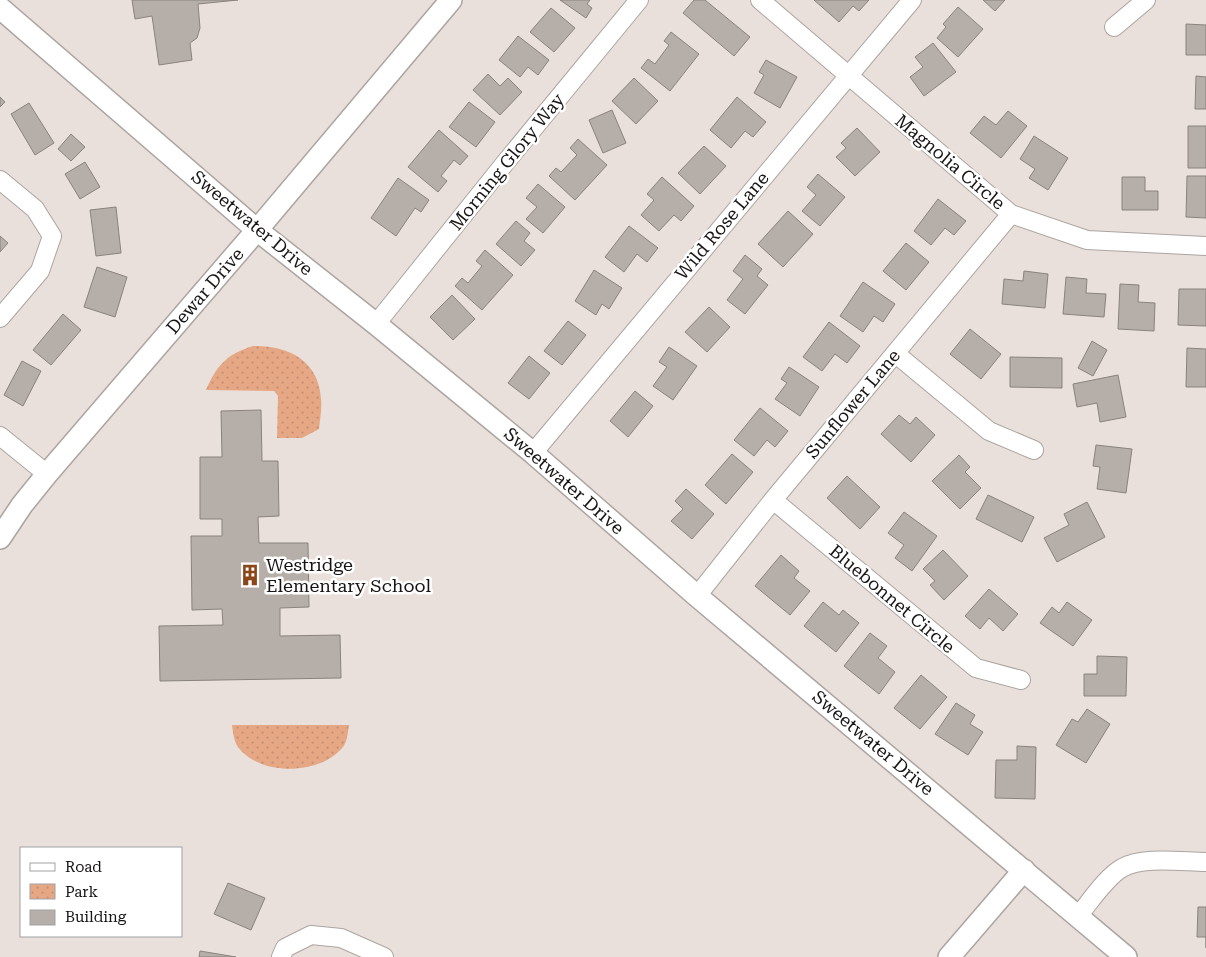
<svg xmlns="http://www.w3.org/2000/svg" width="1206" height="957" font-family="'Roboto Serif',serif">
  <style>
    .park { fill: url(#park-dots) }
    .building { fill: #b6aea9; stroke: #89827d }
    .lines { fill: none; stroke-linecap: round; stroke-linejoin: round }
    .minor-casing { stroke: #aca4a0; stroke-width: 20 }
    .tertiary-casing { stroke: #aca4a0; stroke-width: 24 }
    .minor { stroke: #fff; stroke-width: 18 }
    .tertiary { stroke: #fff; stroke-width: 21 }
    .labels { text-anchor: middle; stroke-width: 5; stroke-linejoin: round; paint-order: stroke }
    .street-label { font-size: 18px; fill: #171413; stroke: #fff }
    .poi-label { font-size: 18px; fill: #171413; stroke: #fff; text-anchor: start }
  </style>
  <defs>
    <pattern id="park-dots" width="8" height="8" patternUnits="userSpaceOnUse" patternTransform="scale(1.25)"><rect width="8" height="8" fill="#e6a784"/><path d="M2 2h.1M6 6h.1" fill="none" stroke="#c58f71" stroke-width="1.8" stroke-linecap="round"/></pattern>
  </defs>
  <rect width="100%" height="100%" fill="#e9e0db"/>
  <path class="park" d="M253 346C287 345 319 360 321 399 322 409 320 419 319 429L302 438H277L278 396 274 391 206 390C217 365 227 354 253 346Z
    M232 725H349C348 732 347 742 343 747 321 775 260 777 238 747 234 741 233 733 232 725Z"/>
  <path class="building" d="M132 0H238L198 4 200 28 197 38 190 43 192 60 159 65 152 16 135 19Z
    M560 0H590L587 4 592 8 586 18Z
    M694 0H705L750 37 734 56 683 13Z
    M814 0H869L859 11 853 6 839 22Z
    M983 0H1005L995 11Z
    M958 7 983 29 958 57 937 38 946 27 943 24Z
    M551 8 575 28 554 52 530 32Z
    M1186 24 1206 25V55H1186Z
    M671 32 699 54 670 91 641 68 648 59 655 64 669 45 664 41Z
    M518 36 549 60 538 75 528 67 520 77 499 60Z
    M933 43 956 72 924 96 910 77 923 67 915 57Z
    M766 60 797 77 780 108 754 93 764 75 759 72Z
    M488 74 500 86 508 78 522 92 500 115 473 90Z
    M1196 76 1206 77V109H1195Z
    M634 78 658 101 636 124 612 101Z
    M0 97 5 102 0 107Z
    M737 97 766 122 753 137 745 131 731 148 710 130Z
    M469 102 495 122 476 147 449 127Z
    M29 103 54 143 35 155 11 114Z
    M612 110 626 143 603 153 589 120Z
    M1008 111 1027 126 1001 158 970 133 984 116 996 125Z
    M1188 126H1206V168H1188Z
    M857 128 880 152 855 176 836 157 846 148 841 143Z
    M439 130 468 156 460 165 454 160 441 176 447 181 438 192 408 167Z
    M71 134 85 147 71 161 58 149Z
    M1034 136 1068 158 1048 190 1029 178 1035 169 1020 159Z
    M578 139 607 165 575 200 549 176 556 168 561 172 577 155 570 148Z
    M704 146 726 166 700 194 678 173Z
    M85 162 100 187 80 199 65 174Z
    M818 174 845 197 820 226 802 211 816 195 807 187Z
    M1187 176H1206V218L1186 217Z
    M662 177 694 206 681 221 674 215 659 231 641 215 654 200 647 194Z
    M1122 177H1145V191H1158V210H1122Z
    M398 178 429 200 421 212 415 208 396 236 371 218Z
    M538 184 565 207 543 233 526 219 537 207 526 198Z
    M938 199 966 221 954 235 945 228 931 245 914 231Z
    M116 207 121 253 96 256 90 210Z
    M788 211 813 234 783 267 758 244Z
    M516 221 530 233 524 241 535 250 521 266 496 244Z
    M629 226 658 248 647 262 637 254 624 272 605 257Z
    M0 236 8 243 0 252Z
    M906 243 929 262 906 290 883 271Z
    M485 250 513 275 482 310 455 286 462 278 468 283 482 266 476 261Z
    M745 255 762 269 757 276 768 285 745 314 727 300 743 279 733 271Z
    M97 267 127 277 115 317 84 307Z
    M594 270 622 288 609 309 602 304 596 315 575 301Z
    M1024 271 1048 274 1045 308 1002 304 1004 279 1023 281Z
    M1066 277 1087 279 1086 293 1106 294 1104 317 1063 314Z
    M863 282 895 304 883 322 874 316 863 332 840 316Z
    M1120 284 1139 285 1138 302 1155 303 1154 331 1118 329Z
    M1179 289H1206V326L1178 325Z
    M452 295 475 319 453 340 430 317Z
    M709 307 730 327 707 352 685 332Z
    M63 314 81 330 51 365 33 350Z
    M568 321 586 335 562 365 544 351Z
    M829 322 860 346 847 363 835 354 822 371 803 357Z
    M970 329 1001 354 981 379 950 354Z
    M1092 341 1107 350 1093 376 1078 368Z
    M669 347 697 366 673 400 653 386 667 367 659 362Z
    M1187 348 1206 349V387H1186Z
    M529 356 550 373 529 399 508 383Z
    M1010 357 1062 358V388L1010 387Z
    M22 361 41 371 23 406 4 395Z
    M789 367 819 387 800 416 775 399 787 383 781 379Z
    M1118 375 1126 417 1100 422 1097 403 1077 407 1073 384Z
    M635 391 653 406 628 437 610 421Z
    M760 408 788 431 775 447 767 440 754 456 734 440Z
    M261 410 262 461H278L279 516 258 517 259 543H308L309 607 280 608V636L340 635 341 678 160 681 159 626 223 625 222 609 192 610 191 536H222V519H200V457H222L221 411Z
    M899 415 910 424 916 417 935 435 911 462 881 434Z
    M1096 445 1132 449 1126 493 1097 489 1100 467 1093 466Z
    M732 454 753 472 726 504 705 485Z
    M959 455 970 467 965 472 981 488 960 509 932 481Z
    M847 476 880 507 860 529 827 498Z
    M686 489 714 514 692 539 671 521 683 509 675 501Z
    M988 495 1034 517 1022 542 976 519Z
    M1087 502 1105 537 1057 562 1044 538 1069 525 1064 514Z
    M904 512 937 536 912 571 895 558 904 545 888 533Z
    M943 550 968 576 944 600 930 585 935 581 923 569Z
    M781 555 799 571 794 578 810 591 790 615 755 586Z
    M989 589 1018 614 1003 631 989 618 980 629 965 616Z
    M823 602 839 615 843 610 859 623 836 652 804 626Z
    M1067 602 1092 620 1073 646 1040 623 1052 607 1059 613Z
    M870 633 887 646 878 658 895 672 879 694 844 666Z
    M1097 656 1127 657 1126 696H1084V674H1097Z
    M921 675 947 697 920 729 894 708Z
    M956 703 975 715 970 724 983 732 968 755 935 734Z
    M1087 709 1110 724 1086 763 1056 745 1072 719 1078 722Z
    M1017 746 1036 747 1035 799 995 798 996 760H1017Z
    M228 883 265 898 251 930 214 914Z
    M1198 907H1206V948V937H1197Z
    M200 951 236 957H199Z"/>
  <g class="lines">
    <g class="minor-casing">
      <path id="minor" d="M760 0 1011 214 1087 240 1206 246
        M1114 27 1146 0
        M0 180 35 209 52 236 40 271 0 318
        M376 324 505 163 639 0
        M896 354 989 431 1034 450
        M0 436 47 474
        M533 453 912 0
        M773 500 976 668 1021 680
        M697 596 773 500 1011 214
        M1078 916C1090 902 1106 877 1122 868 1142 856 1183 862 1206 862
        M281 957 285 948 311 935 341 938 384 957"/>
    </g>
    <g class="tertiary-casing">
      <path id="tertiary" d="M0 8 257 230 376 324 533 453 697 596 1126 957
        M0 538 22 505 47 474 257 230 451 0
        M949 957 1024 870"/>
    </g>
    <use href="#minor" class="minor"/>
    <use href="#tertiary" class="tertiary"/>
  </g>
  <defs>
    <g id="building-bare" transform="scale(1.725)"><path d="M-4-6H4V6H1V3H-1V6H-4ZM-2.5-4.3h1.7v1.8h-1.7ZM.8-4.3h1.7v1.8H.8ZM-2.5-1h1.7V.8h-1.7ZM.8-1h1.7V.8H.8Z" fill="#8b471a" stroke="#fff" stroke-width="2.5" paint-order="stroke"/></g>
  </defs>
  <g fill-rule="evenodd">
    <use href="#building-bare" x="250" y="575"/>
  </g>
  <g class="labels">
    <g class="street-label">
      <text transform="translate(507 162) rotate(-51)" y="6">Morning Glory Way</text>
      <text transform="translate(950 162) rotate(40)" y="6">Magnolia Circle</text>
      <text transform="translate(252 223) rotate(40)" y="6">Sweetwater Drive</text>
      <text transform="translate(722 226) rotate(-50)" y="6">Wild Rose Lane</text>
      <text transform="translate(205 291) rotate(-49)" y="6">Dewar Drive</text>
      <text transform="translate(853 404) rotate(-50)" y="6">Sunflower Lane</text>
      <text transform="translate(564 481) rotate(41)" y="6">Sweetwater Drive</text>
      <text transform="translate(892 599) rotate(40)" y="6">Bluebonnet Circle</text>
      <text transform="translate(873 743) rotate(40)" y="6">Sweetwater Drive</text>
    </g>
    <g class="poi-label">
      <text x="266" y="571">Westridge<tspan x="266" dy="21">Elementary School</tspan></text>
    </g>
  </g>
  <rect x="20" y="847" width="162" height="90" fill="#ffffff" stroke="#a2a1a1"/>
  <rect x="30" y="863" width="25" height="8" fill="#ffffff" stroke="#a2a1a1"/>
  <text x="65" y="872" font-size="15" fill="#171413">Road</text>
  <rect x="30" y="884" width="25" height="15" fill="url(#park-dots)" stroke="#a2a1a1"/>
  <text x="65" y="897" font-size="15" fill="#171413">Park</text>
  <rect x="30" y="910" width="25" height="15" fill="#b6aea9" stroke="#a2a1a1"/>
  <text x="65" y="922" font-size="15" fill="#171413">Building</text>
</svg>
